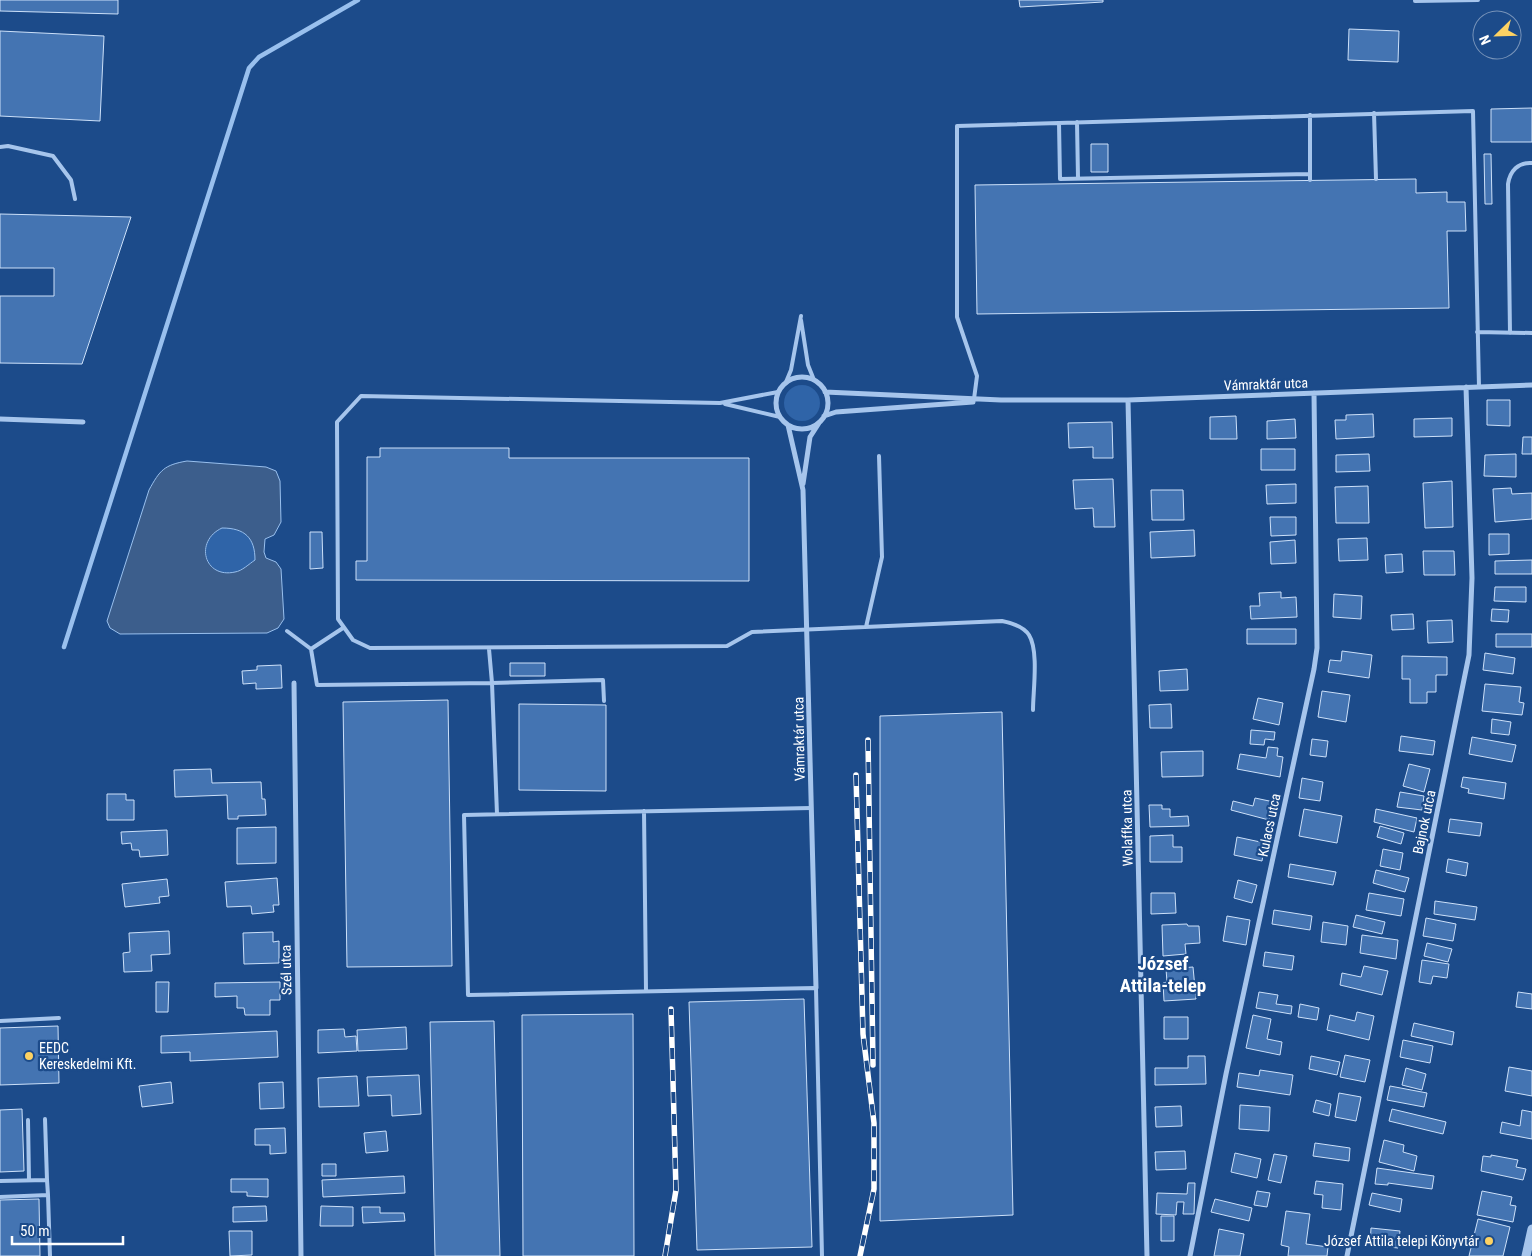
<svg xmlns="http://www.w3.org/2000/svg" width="1532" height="1256" font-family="'Roboto Condensed',sans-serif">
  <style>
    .green { fill: #2f64a8 }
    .water { fill: #3c5e8c; stroke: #99c0ee; fill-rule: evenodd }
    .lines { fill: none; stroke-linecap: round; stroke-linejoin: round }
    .stream { stroke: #99c0ee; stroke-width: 4.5 }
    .building { fill: #4474b2; stroke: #cce0f9 }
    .service { stroke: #a6c5ec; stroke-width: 4 }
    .minor { stroke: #a6c5ec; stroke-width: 5 }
    .tertiary { stroke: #a6c5ec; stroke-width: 9 }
    .rail-casing { stroke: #fff; stroke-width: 5.5 }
    .rail { stroke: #1c4b8a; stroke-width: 4; stroke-dasharray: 11; stroke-linecap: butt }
    .poi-dot { fill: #fdd263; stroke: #1c4b8a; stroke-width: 2 }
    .labels { text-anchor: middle; stroke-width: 4.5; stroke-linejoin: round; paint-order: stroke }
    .street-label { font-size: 14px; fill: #fff; stroke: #1c4b8a }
    .poi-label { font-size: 14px; fill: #fff; stroke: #1c4b8a; text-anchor: start }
    .district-label { font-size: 19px; font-weight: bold; fill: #fff; stroke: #1c4b8a }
  </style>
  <rect width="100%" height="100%" fill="#1c4b8a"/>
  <path class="green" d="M784 403a18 18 0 1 1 36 0a18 18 0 1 1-36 0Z
    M222 528C245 528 255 538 256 560 250 564 242 570 236 572 206 580 194 541 222 528Z"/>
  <path class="water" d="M187 461 266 467 276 471 280 481 281 522 274 535 265 539 264 552 266 558 276 562 281 569 284 619 278 628 267 633 120 634 110 628 107 621 149 490C160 470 164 465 187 461ZM222 528C245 528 255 538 255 560 249 564 242 571 235 572 204 579 194 541 222 528Z"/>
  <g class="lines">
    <path class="stream" d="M64 647 249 68 259 57 358 0"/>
  </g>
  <path class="building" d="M0 0H118V14L0 11Z
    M1019 0H1103V2L1020 7Z
    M1349 29 1399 31 1398 62 1348 60Z
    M0 31 104 36 100 121 0 116Z
    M1532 108V142H1491V109Z
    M1091 144H1108V172H1091Z
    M1484 154H1491L1492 204H1485Z
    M1416 179V193L1447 192V202H1465L1466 231H1447L1449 308 977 314 975 185Z
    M0 214 131 217 82 364 0 363V296H54V268H0Z
    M1487 400H1510V426L1487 425Z
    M1373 414 1374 437 1336 439 1335 420H1346V415Z
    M1236 416 1237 439H1210V417Z
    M1452 418V436L1414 437V419Z
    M1295 419 1296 438 1267 439V421Z
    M1112 422 1113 458H1093V447L1069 448 1068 423Z
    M1523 437H1532V454H1522Z
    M380 448H509V458H749V581L356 580V561H367V457H380Z
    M1261 449H1295V470H1261Z
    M1369 454 1370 471 1336 472V455Z
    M1516 454V477L1484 476 1485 455Z
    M1113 479 1115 527H1094L1093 508 1075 509 1073 480Z
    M1452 481 1453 527 1425 528 1423 483Z
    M1296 484V503L1267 504 1266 485Z
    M1368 486 1369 523H1336L1335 487Z
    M1511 488 1512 494 1532 493V519L1495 522 1493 489Z
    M1151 490H1183L1184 520H1152Z
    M1270 517H1296V535L1271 536Z
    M1194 530 1195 556 1151 558 1150 532Z
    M310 532H322L323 568 310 569Z
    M1489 534H1509V554L1489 555Z
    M1367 538 1368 560 1339 561 1338 539Z
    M1295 540 1296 563 1271 564 1270 542Z
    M1423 551H1454L1455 575H1424Z
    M1402 554 1403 572 1386 573 1385 555Z
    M1532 560V574H1495V561Z
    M1495 587H1526V602L1494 601Z
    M1281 592V598L1296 597 1297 617 1251 619 1250 606H1260L1259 593Z
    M1334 594 1362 596 1361 619 1333 617Z
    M1492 609 1509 610 1508 622 1491 621Z
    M1413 614 1414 629 1392 630 1391 615Z
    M1452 620 1453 642 1428 643 1427 621Z
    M1247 629H1296V644H1247Z
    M1496 634H1532V647H1496Z
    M1342 651 1372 655 1369 678 1328 672 1330 660 1341 661Z
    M1485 653 1515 658 1513 674 1483 670Z
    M1402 656 1447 657V675H1436V692H1427V703H1410V679H1402Z
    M510 663H545V676H510Z
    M281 665 282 688 256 689V683L243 684 242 671 257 670V666Z
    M1187 669 1188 690 1160 691 1159 671Z
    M1485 684 1521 687 1519 702 1524 703 1522 715 1482 711Z
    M1322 691 1350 695 1346 722 1318 717Z
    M1258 698 1283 703 1279 725 1253 719Z
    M448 700 452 966 347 967 343 702Z
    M519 704 606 705V791L519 790Z
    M1171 704 1172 728H1150L1149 705Z
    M1002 712 1013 1215 880 1221V716Z
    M1492 719 1511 722 1509 735 1491 733Z
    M1251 730 1275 732 1274 740 1265 739 1264 745 1250 744Z
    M1401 736 1435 741 1433 755 1399 751Z
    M1472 737 1516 745 1512 762 1469 754Z
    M1312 739 1328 741 1326 757 1310 755Z
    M1268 747 1278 748 1277 756 1283 757 1280 777 1237 769 1240 754 1266 758Z
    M1203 751V776L1162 777 1161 752Z
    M1409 764 1430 769 1424 792 1403 786Z
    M211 769 212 783 261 782 262 799H265L266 815 238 816V819H228L227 795 175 797 174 770Z
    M1463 777 1506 783 1504 799 1468 793 1469 789 1461 787Z
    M1302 778 1323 782 1320 801 1299 798Z
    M1400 792 1424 796 1422 810 1397 807Z
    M107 794H126V800H134V820H107Z
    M1255 798 1274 802 1269 820 1231 810 1233 801 1253 806Z
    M1149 805H1162V809H1170V817L1188 816 1189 826 1150 827Z
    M1304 809 1342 816 1337 843 1299 836Z
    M1376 809 1417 818 1414 832 1374 822Z
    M1450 819 1482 823 1480 836 1448 832Z
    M1380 826 1404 833 1401 844 1377 837Z
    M276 827V863L237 864V828Z
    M167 830 168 855 140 857 139 850H132L131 843 122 844 121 832Z
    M1173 835V847H1182V862H1150V836Z
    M1237 837 1265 843 1262 861 1234 855Z
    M1383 849 1403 853 1400 870 1380 866Z
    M1448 859 1468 863 1466 876 1446 872Z
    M1290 864 1336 872 1333 885 1288 877Z
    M1376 870 1409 878 1405 892 1373 883Z
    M277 878 279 905H273L274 912 252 914 251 906 227 907 225 882Z
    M167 879 169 896 159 897 160 903 125 907 122 884Z
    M1238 880 1257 885 1252 903 1234 898Z
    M1151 893H1175L1176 913 1151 914Z
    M1369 893 1404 899 1401 916 1366 910Z
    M1435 901 1477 907 1475 920 1434 914Z
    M1274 910 1312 916 1310 930 1272 924Z
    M1356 915 1385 922 1382 934 1353 927Z
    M1227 916 1250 920 1246 945 1223 941Z
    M1426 918 1456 924 1453 941 1423 936Z
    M1323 922 1348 926 1346 945 1321 942Z
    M1187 924 1188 926H1199L1200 943 1185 944 1186 954 1163 956 1162 925Z
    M169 931 170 954 151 955 152 971 124 972 123 953 130 952 129 933Z
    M273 932V942L279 941V963L244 964 243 933Z
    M1362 935 1398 940 1396 959 1360 953Z
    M1427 943 1452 949 1448 962 1424 956Z
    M1265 952 1294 956 1292 970 1263 966Z
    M1422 960 1449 964 1447 978 1433 976 1431 984 1419 982Z
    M1364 966 1388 971 1382 995 1340 985 1342 973 1361 977Z
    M1193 967 1196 999 1164 1001 1163 983 1167 982 1166 969Z
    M156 982H169L168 1012H156Z
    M280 982V1000H270V1015H245L244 1008H237V996L215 997V983Z
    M1259 992 1278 995 1276 1004 1292 1006 1291 1014 1256 1008Z
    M1518 992 1532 994V1009L1516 1007Z
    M804 999 812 1247 697 1250 689 1002Z
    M1300 1004 1319 1008 1317 1020 1298 1017Z
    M1357 1012 1374 1016 1369 1040 1327 1030 1330 1015 1355 1021Z
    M633 1014 634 1256H523L522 1015Z
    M1253 1015 1271 1019 1267 1039 1282 1042 1280 1055 1246 1048Z
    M1164 1017H1188V1039H1164Z
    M494 1021 500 1256H435L430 1022Z
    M1414 1023 1454 1032 1452 1045 1411 1036Z
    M58 1026 59 1083 0 1085V1028Z
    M406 1027 407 1049 358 1051 357 1030Z
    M344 1029 345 1037 356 1036 357 1051 318 1053V1030Z
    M277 1031 278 1057 190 1061V1052L161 1053V1036Z
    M1403 1040 1433 1046 1430 1063 1400 1057Z
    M1345 1055 1370 1060 1365 1082 1340 1077Z
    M1188 1056H1205L1206 1084 1155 1085V1068H1188Z
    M1311 1056 1340 1062 1337 1075 1309 1069Z
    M1509 1067 1532 1071V1096L1505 1091Z
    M1406 1068 1426 1074 1422 1090 1402 1085Z
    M1260 1070 1293 1075 1290 1095 1237 1087 1239 1073 1259 1076Z
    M419 1075 421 1114 392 1116 391 1095 368 1096 367 1077Z
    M357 1076 359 1106 319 1107 318 1078Z
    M171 1082 173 1103 142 1107 139 1086Z
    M283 1082 284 1108 260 1109 259 1083Z
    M1390 1086 1427 1093 1424 1107 1387 1100Z
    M1339 1093 1361 1097 1356 1121 1335 1117Z
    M1316 1100 1331 1104 1329 1116 1313 1112Z
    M1240 1105 1270 1107 1269 1131 1239 1129Z
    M1181 1106 1182 1126 1156 1127 1155 1107Z
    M22 1109 24 1171 0 1172V1110Z
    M1392 1109 1446 1122 1443 1134 1389 1121Z
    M1522 1110 1532 1112V1139L1500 1133 1502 1122 1520 1126Z
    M285 1128 286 1153 270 1154V1145H255V1129Z
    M386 1131 388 1151 366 1153 364 1133Z
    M1384 1140 1404 1145 1403 1152 1417 1156 1414 1171 1379 1162Z
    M1315 1143 1350 1148 1349 1161 1313 1156Z
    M1185 1151 1186 1169 1156 1170 1155 1152Z
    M1235 1153 1261 1159 1257 1178 1231 1172Z
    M1274 1154 1287 1156 1281 1183 1268 1180Z
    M1491 1155 1518 1160 1516 1167 1526 1169 1523 1180 1481 1171 1483 1156 1491 1157Z
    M322 1164H336V1176H322Z
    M1377 1168 1434 1176 1432 1189 1388 1183V1185L1375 1184Z
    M404 1176 405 1193 323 1197 322 1180Z
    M231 1179H268V1197L247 1196V1192H231Z
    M1316 1181 1343 1184 1341 1210 1322 1208 1323 1195 1314 1194Z
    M1188 1183H1195L1194 1214H1183L1184 1202H1177L1176 1215 1156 1214 1157 1193 1187 1194Z
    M1257 1191 1270 1193 1267 1207 1254 1205Z
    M1482 1191 1512 1197 1510 1205 1516 1206 1513 1222 1477 1215Z
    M1372 1193 1402 1199 1400 1212 1369 1205Z
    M39 1199 40 1256H0V1200Z
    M1215 1199 1252 1208 1249 1221 1211 1212Z
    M266 1206 267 1221 233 1222V1207Z
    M321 1206 353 1207V1226H320Z
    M362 1207H380V1213H404L405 1221 363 1223Z
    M1286 1211 1310 1214 1306 1244 1328 1247 1327 1256H1288L1289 1247 1281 1245Z
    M1161 1216H1174V1241H1161Z
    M1478 1219 1510 1227 1503 1256H1469Z
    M1371 1228 1400 1231 1398 1248 1370 1245Z
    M1219 1229 1244 1234 1240 1256H1214Z
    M229 1231H252V1255L230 1256Z"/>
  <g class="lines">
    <path class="service" d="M1415 1 1478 0
      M1374 113 1376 179
      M1310 115V180
      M1077 122 1078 178
      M1059 123 1060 179 1310 174
      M0 147 8 146 53 156 71 180 75 199
      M801 320 808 365 814 380
      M1477 332 1532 333
      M1510 333 1508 184C1510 171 1518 162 1532 163
      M786 382 791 370 801 316
      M778 392 720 403 361 396 337 422 338 619 353 640 370 648 727 646 752 632 1002 621C1012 623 1023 626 1029 635 1039 651 1033 691 1033 710
      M974 399 977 376 957 317V126L1473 111 1479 387
      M725 404 780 417
      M866 627 882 557 879 456
      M287 631 311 649 317 685 492 683 497 814
      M311 649 343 628
      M489 649 492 683 603 680 604 701
      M811 808 464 815 468 995 816 988 822 1256
      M644 811 646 991
      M0 1021 59 1018
      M28 1120 29 1180
      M47 1180 48 1195
      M0 1181 47 1180 45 1119
      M0 1197 48 1195 50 1256"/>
    <path class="minor" d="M776 403a26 26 0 1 1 52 0a26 26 0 1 1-52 0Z
      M825 392 1001 400H1128L1532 385
      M1128 400 1147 1256
      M824 416 836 412 973 402
      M0 419 83 422
      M788 425 803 490 816 988
      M803 484 810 437 819 423
      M294 683 301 1256
      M1190 1256 1226 1074 1314 669 1317 648 1314 393
      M1347 1256 1469 655 1472 578 1466 387"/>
    <path class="tertiary" d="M1526 1256 1532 1229"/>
    <g class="rail-casing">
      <path id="rail" d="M868 740 873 1065
        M856 775 863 1034 874 1123V1189L860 1256
        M665 1256 676 1190 671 1009"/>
    </g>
    <use href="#rail" class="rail"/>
  </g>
  <g class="poi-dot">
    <circle cx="29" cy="1056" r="5"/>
    <circle cx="1489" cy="1241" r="5"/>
  </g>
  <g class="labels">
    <g class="street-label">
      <text transform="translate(1266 384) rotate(-2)" y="5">Vámraktár utca</text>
      <text transform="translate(799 739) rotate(-91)" y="5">Vámraktár utca</text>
      <text transform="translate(1424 822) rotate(-78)" y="5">Bajnok utca</text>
      <text transform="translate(1269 825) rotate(-78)" y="5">Kulacs utca</text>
      <text transform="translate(1127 828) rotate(-91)" y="5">Wolaffka utca</text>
      <text transform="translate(286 970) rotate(-91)" y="5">Szél utca</text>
    </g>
    <g class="poi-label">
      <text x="39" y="1053">EEDC<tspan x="39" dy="16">Kereskedelmi Kft.</tspan></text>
      <text x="1479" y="1246" text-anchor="end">József Attila telepi Könyvtár</text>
    </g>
    <g class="district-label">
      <text x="1163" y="970">József<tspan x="1163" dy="22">Attila-telep</tspan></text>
    </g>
  </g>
  <g transform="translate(1497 35) rotate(247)"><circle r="24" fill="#1c4b8a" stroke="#7793b9"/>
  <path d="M0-4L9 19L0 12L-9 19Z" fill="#fdd263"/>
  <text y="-8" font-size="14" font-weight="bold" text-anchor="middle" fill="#ffffff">N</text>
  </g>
  <path d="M12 1236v8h111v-8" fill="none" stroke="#ffffff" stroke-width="2.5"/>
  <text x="20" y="1236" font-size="15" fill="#ffffff" stroke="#1c4b8a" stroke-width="4" paint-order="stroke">50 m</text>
</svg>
